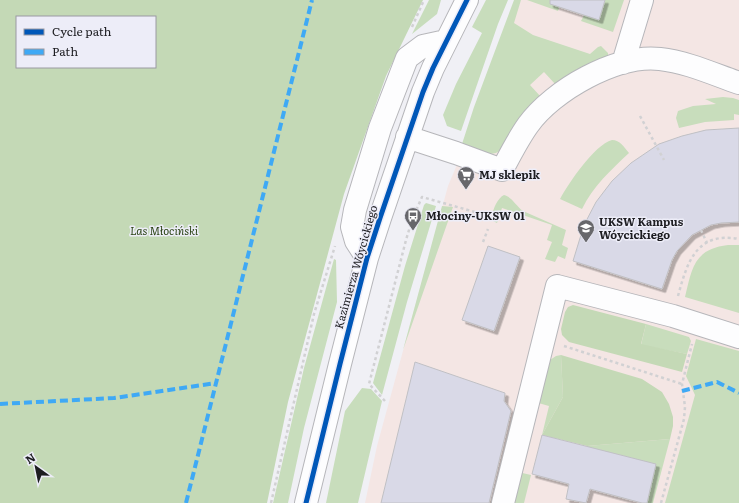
<svg xmlns="http://www.w3.org/2000/svg" width="739" height="503" font-family="Literata,serif">
  <style>
    .education { fill: #f4e6e4 }
    .green { fill: #c8ddbc }
    .forest { fill: #c4d9b6; fill-rule: evenodd }
    .building { fill: #d9d9e7; stroke: #c0c0c4; filter: url(#shadow) }
    .lines { fill: none; stroke-linecap: round; stroke-linejoin: round }
    .minor-casing { stroke: #b6b6ba; stroke-width: 24 }
    .path { stroke: #d1d1d3; stroke-width: 2.5; stroke-dasharray: 3 3; stroke-linecap: butt }
    .minor { stroke: #fdfdfe; stroke-width: 22 }
    .quiet { stroke: #3fa9f5; stroke-width: 4; stroke-dasharray: 8 4; stroke-linecap: butt }
    .cycleway-casing { stroke: #ededf8; stroke-width: 8 }
    .cycleway { stroke: #0057b8; stroke-width: 5 }
    .labels { text-anchor: middle; stroke-width: 3; stroke-linejoin: round; paint-order: stroke }
    .poi-label { font-size: 11px; font-weight: bold; fill: #1d1d21; stroke: #ededf8; text-anchor: start }
    .park-label { font-size: 11px; font-style: italic; fill: #294212; stroke: #ededf8 }
    .street-label { font-size: 11px; fill: #1d1d21; stroke: #ededf8 }
  </style>
  <defs>
    <filter id="shadow"><feDropShadow dx="3.5" dy="3.5" stdDeviation="0" flood-color="#0004"/></filter>
  </defs>
  <rect width="100%" height="100%" fill="#f0f0f5"/>
  <path class="education" d="M521 0H739V503H365L377 446 448 186 461 155Z"/>
  <path class="green" d="M429 0H441L437 14 412 34Z
    M486 0H508L498 24 461 131 447 126 443 115 456 84 482 33 472 27Z
    M514 0H521L514 23 533 35 590 54 598 47 601 46 608 53V57L556 85 544 72 530 85 541 97 502 149 496 153 490 154 462 144 474 107Z
    M527 0H562L558 11Z
    M605 0H624L613 32 581 21 584 15 599 19Z
    M723 97 733 98 739 100V115L734 114V120L705 122 679 128 676 118 678 111 693 106 716 104 705 99Z
    M612 140C620 140 624 147 629 153 611 170 593 186 582 209L560 199C569 183 594 145 612 140Z
    M504 195C512 197 516 206 523 211L566 230 562 245 568 248 565 259 558 256 555 262 545 259 552 242 547 240 552 225 502 208 497 223 493 221C490 214 497 198 504 195Z
    M426 203 436 206 407 302 382 395 373 383 405 266 424 205Z
    M442 206 453 207 403 350Z
    M728 245H739V313L685 297C692 268 694 249 728 245Z
    M334 259 336 260 337 302 304 428 288 503H273L304 368Z
    M646 324 689 337 691 341 687 354 641 345Z
    M696 339 739 351V503H665L695 395 686 376Z
    M561 355 563 397 542 435 549 406 535 402 550 360 556 356Z
    M362 388 371 389 382 401 358 503H326L345 411Z
    M670 439 653 503H647L587 446Z
    M518 472 531 475 524 503H511Z"/>
  <path class="forest" d="M0 0H423L386 76 344 194 288 402 267 503H0ZM17 17H155V67H17Z
    M573 305 646 324 641 344 687 354 682 372 569 342 562 335 561 329 565 312 568 307Z
    M561 355 642 379 662 392 669 404 673 417V426L670 439 587 446 542 435 563 397Z"/>
  <path class="building" d="M550 0H605L599 20 550 4Z
    M739 128V222L721 223 711 225 692 235 677 251 672 260 662 289 573 261 584 225 596 202 612 181 631 163 659 144 682 136 706 130Z
    M488 246 520 257 494 331 462 320Z
    M415 362 505 393 504 401 511 411 489 503H381Z
    M542 435 656 464 647 503H642L590 489 586 503 566 499 569 484 532 474Z"/>
  <g class="lines">
    <g class="minor-casing">
      <path id="minor" d="M623 63 642 0
        M407 137 456 153 502 170C510 155 518 139 528 125 553 90 617 54 660 59 687 62 713 74 739 83
        M367 258 356 241 352 227 355 210 380 128 407 58 423 46 446 41
        M306 503 340 364 367 258 380 218 423 92 433 68 467 0
        M503 503 557 286 673 316 739 337"/>
    </g>
    <path class="path" d="M412 27 424 0
      M640 116 664 160
      M701 230 707 243
      M483 242 488 229
      M678 296C687 263 696 231 739 239
      M564 346 682 384
      M385 401 369 384 406 240 412 220 422 197 482 214
      M271 503 314 314 335 246
      M661 503 684 419 685 407 682 384 692 344"/>
    <use href="#minor" class="minor"/>
    <path class="quiet" d="M682 391 717 382 739 393
      M0 404 114 398 216 383
      M186 503 312 0"/>
    <g class="cycleway-casing">
      <path id="cycleway" d="M306 503 340 364 367 258 380 218 423 92 433 68 467 0"/>
    </g>
    <use href="#cycleway" class="cycleway"/>
  </g>
  <defs>
    <g id="supermarket-pin" transform="scale(0.9)"><path d="M0 17L-7.5 6A9.5 9.5 0 1 1 7.5 6Z" fill="#67676b" stroke="#ededf8"/><path d="M-6-5.5h2.5l.6 2H6L4.5 2H-2.5L-4.4-4H-6ZM-1.5 3.2a1.3 1.3 0 1 0 .1 0ZM3 3.2a1.3 1.3 0 1 0 .1 0Z" fill="#fff"/></g>
    <g id="bus-pin" transform="scale(0.9)"><path d="M0 17L-7.5 6A9.5 9.5 0 1 1 7.5 6Z" fill="#67676b" stroke="#ededf8"/><path d="M-5-6H5V4H4V6H2V4H-2V6H-4V4H-5ZM-3.5-4V0h7V-4ZM-3.5 1.2v1.5H-2V1.2ZM2 1.2v1.5H3.5V1.2Z" fill="#fff"/></g>
    <g id="university-pin" transform="scale(0.9)"><path d="M0 17L-7.5 6A9.5 9.5 0 1 1 7.5 6Z" fill="#67676b" stroke="#ededf8"/><path d="M0-5L7-2L0 1L-7-2ZM-4 1L0 2.5L4 1V4Q0 6-4 4Z" fill="#fff"/></g>
  </defs>
  <g fill-rule="evenodd">
    <use href="#supermarket-pin" x="466" y="175"/>
    <use href="#bus-pin" x="413" y="216"/>
    <use href="#university-pin" x="586" y="228"/>
  </g>
  <g class="labels">
    <g class="poi-label">
      <text x="479" y="179">MJ sklepik</text>
      <text x="426" y="220">Młociny-UKSW 01</text>
      <text x="599" y="226">UKSW Kampus<tspan x="599" dy="13">Wóycickiego</tspan></text>
    </g>
    <g class="park-label">
      <text x="164" y="235">Las Młociński</text>
    </g>
    <g class="street-label">
      <text transform="translate(356 267) rotate(-74)" y="4">Kazimierza Wóycickiego</text>
    </g>
  </g>
  <rect x="16" y="16" width="140" height="52" fill="#ededf8" stroke="#9a9aa2"/>
  <rect x="24" y="29" width="20" height="6" fill="#0057b8" stroke="#9a9aa2"/>
  <text x="52" y="36" font-size="12" fill="#1d1d21">Cycle path</text>
  <rect x="24" y="49" width="20" height="6" fill="#3fa9f5" stroke="#9a9aa2"/>
  <text x="52" y="56" font-size="12" fill="#1d1d21">Path</text>
  <g transform="translate(36 467) rotate(327)" stroke="#ededf8" stroke-width="3" paint-order="stroke">
  <path d="M0-3L7 15L0 10L-7 15Z" fill="#1d1d21"/>
  <text y="-6" font-size="11" font-weight="bold" text-anchor="middle" fill="#1d1d21">N</text>
  </g>
</svg>
